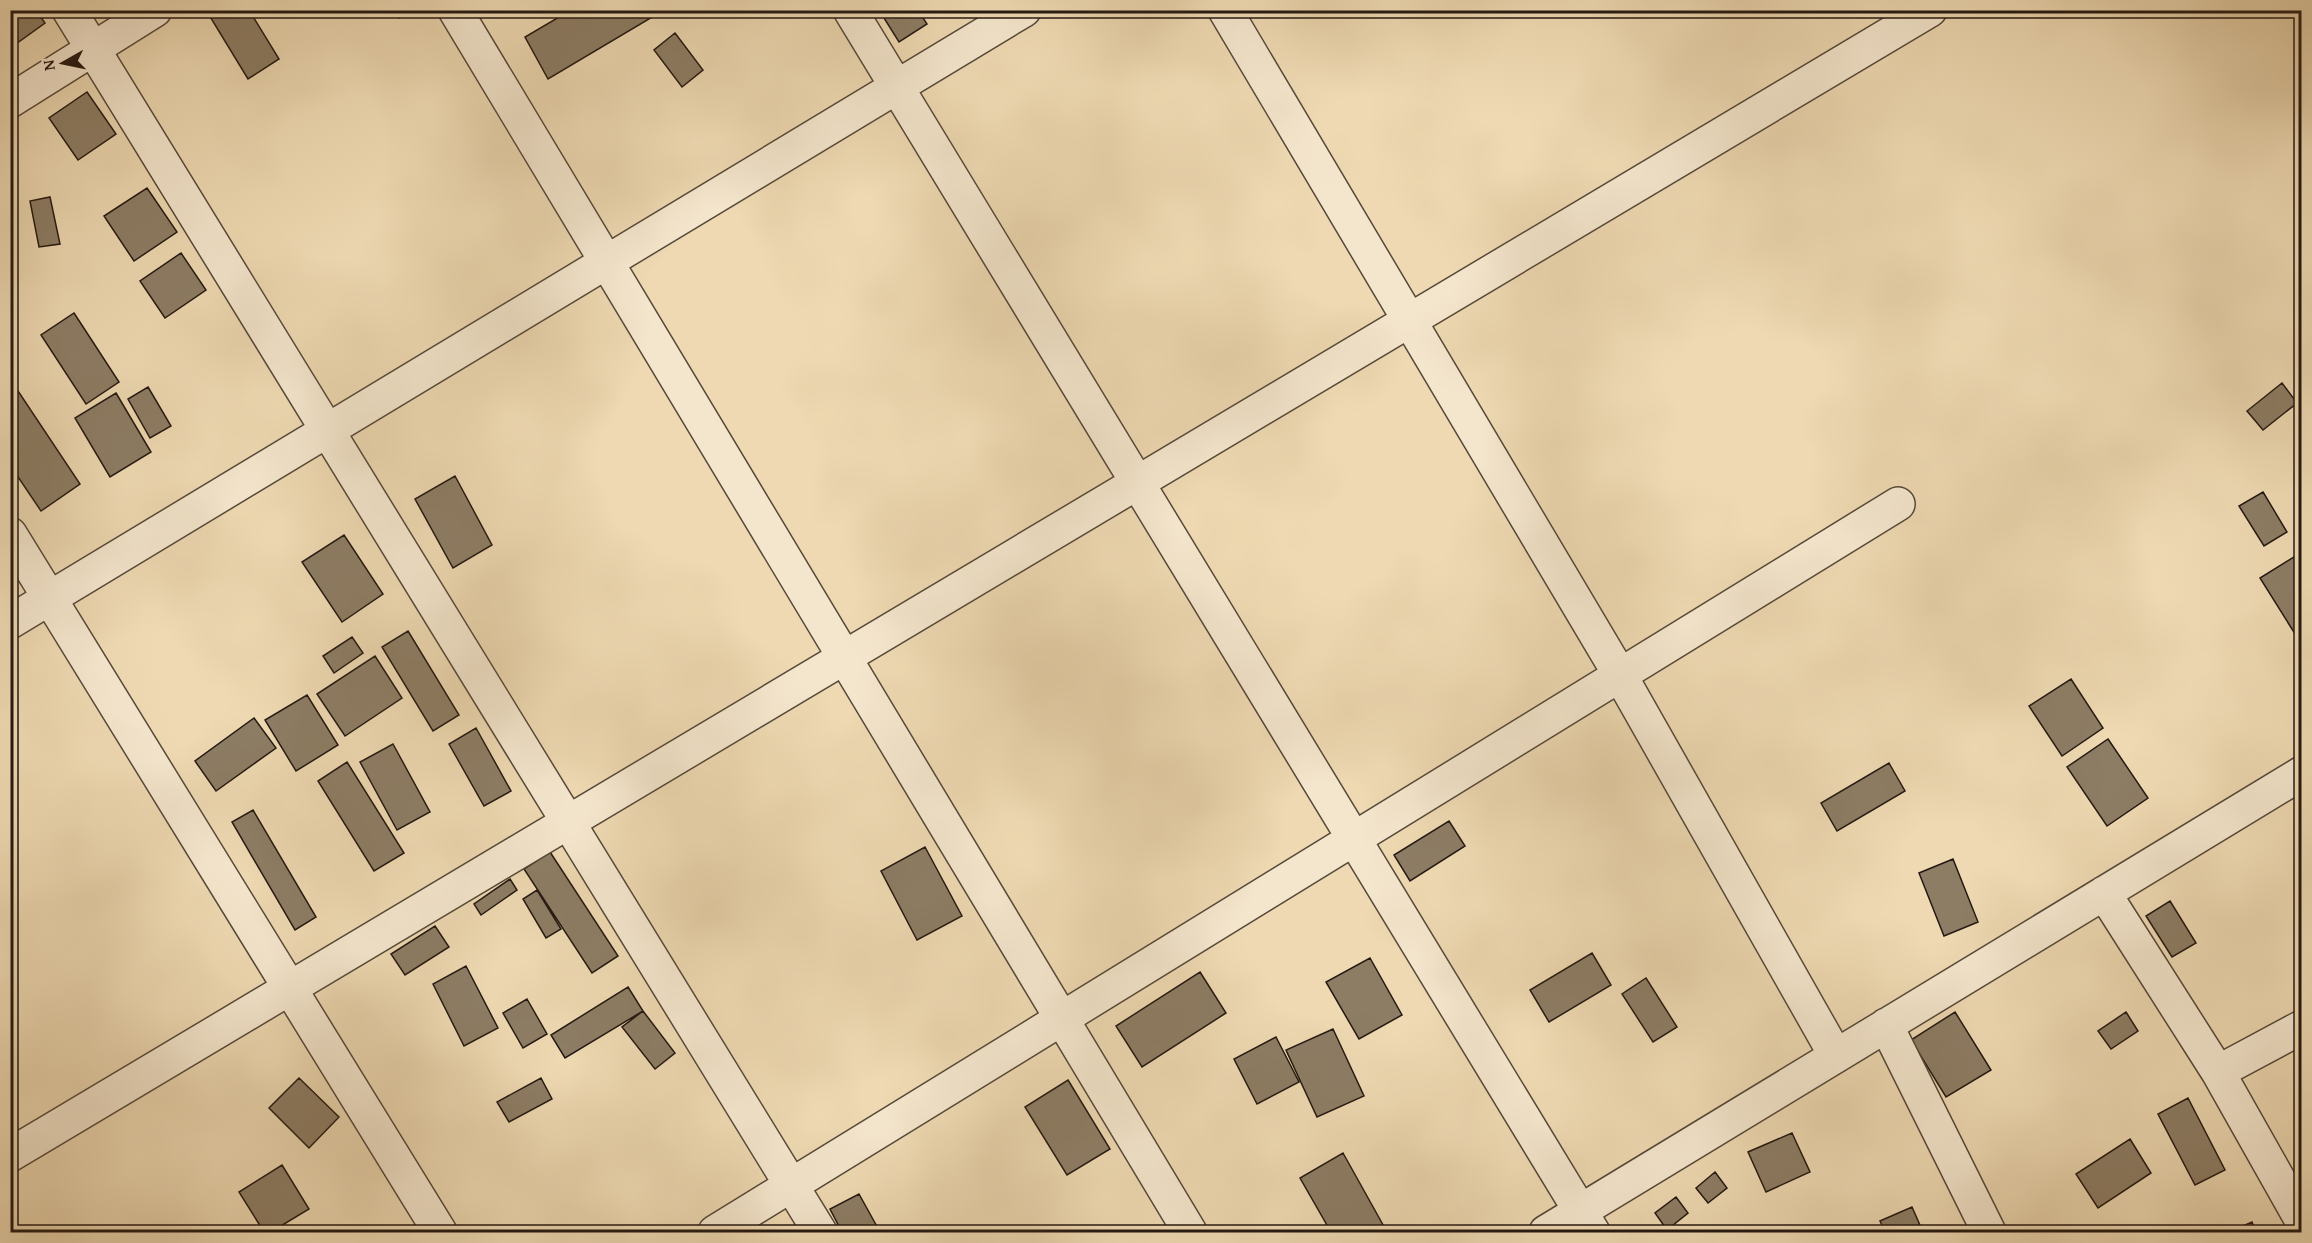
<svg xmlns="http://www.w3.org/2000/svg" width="2312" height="1243" font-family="'Gentium Book Plus',serif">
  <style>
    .building { fill: #8d7d65; stroke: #241912; stroke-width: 1.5 }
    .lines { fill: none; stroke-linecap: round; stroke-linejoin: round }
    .street-casing { stroke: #56493a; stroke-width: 36 }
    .street { stroke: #f4e6cd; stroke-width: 33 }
  </style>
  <rect width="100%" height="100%" fill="#eed9b2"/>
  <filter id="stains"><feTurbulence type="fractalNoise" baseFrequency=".00333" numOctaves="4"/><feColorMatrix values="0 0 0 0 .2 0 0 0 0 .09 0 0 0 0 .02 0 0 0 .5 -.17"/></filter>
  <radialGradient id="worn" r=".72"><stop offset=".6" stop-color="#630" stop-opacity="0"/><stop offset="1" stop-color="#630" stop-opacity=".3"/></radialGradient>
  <path class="building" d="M10 10H36L45 23 13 46 10 43Z
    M216 10H249L279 59 248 79 209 15Z
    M394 10H410L399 18Z
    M571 10H657L659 13 548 79 525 37Z
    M879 10H918L927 24 899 42Z
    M675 33 703 70 682 87 654 50Z
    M87 92 116 134 78 160 49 118Z
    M147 188 177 232 134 261 104 216Z
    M50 197 60 244 39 247 30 201Z
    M181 253 206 290 165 318 140 281Z
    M74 313 119 382 86 404 41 335Z
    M10 379 80 484 41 511 10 465Z
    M2282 383 2297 403 2263 430 2247 411Z
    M148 387 171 426 150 438 128 399Z
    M116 393 151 452 110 477 75 418Z
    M455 476 492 545 453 568 415 499Z
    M2263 492 2287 532 2264 546 2239 506Z
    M344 535 383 594 342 622 302 562Z
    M2302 552V645L2260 578Z
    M408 631 459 715 433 731 382 647Z
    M352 637 363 653 334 673 323 656Z
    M375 656 402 698 345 736 317 694Z
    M2071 679 2103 728 2062 756 2029 706Z
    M307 695 338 745 296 771 265 720Z
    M254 718 276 748 216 791 195 761Z
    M476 728 511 791 484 806 449 744Z
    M2108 739 2148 798 2107 826 2067 767Z
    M393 744 430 812 397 830 360 762Z
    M347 762 404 853 374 871 318 781Z
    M1889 763 1905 791 1837 831 1821 803Z
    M253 810 316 917 295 930 232 822Z
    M1449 821 1465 846 1410 881 1394 855Z
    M925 847 962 916 917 940 881 871Z
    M550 852 618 956 592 973 524 869Z
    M1953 859 1978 922 1944 936 1919 873Z
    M510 879 517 890 481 915 474 904Z
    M537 890 561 929 546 938 523 899Z
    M2170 901 2196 943 2172 957 2146 916Z
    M435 926 449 947 405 975 391 954Z
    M1592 953 1611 985 1549 1022 1530 990Z
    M1370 958 1402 1015 1359 1039 1326 982Z
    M466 966 498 1028 464 1046 433 984Z
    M1200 972 1226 1013 1142 1067 1116 1026Z
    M1646 978 1677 1027 1653 1042 1622 994Z
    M628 987 643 1011 565 1058 551 1035Z
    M527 999 547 1034 523 1048 503 1013Z
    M643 1011 675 1053 655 1069 622 1027Z
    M1955 1012 1991 1070 1946 1097 1911 1040Z
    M2126 1012 2138 1031 2111 1049 2098 1031Z
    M1333 1029 1364 1096 1317 1117 1286 1050Z
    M1276 1037 1299 1082 1257 1104 1234 1059Z
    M299 1078 339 1117 309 1148 269 1108Z
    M541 1078 552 1099 509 1122 497 1102Z
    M1068 1080 1110 1149 1067 1175 1025 1107Z
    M2188 1098 2225 1170 2195 1185 2158 1114Z
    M1792 1133 1810 1172 1766 1192 1748 1152Z
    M2130 1139 2151 1173 2098 1208 2076 1174Z
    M1343 1153 1387 1232H1331L1300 1178Z
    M282 1165 309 1209 271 1232H264L239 1192Z
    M1715 1172 1727 1188 1708 1203 1696 1188Z
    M859 1194 880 1232H842L830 1209Z
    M1676 1197 1688 1213 1667 1230 1655 1213Z
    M1912 1207 1923 1232H1885L1880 1221Z
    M2252 1222 2256 1232H2229Z
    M1156 1227 1159 1232H1146Z"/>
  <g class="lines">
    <g class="street-casing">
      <path id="street" d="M69 10 820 1232
        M455 10 1190 1232
        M850 10 1593 1232
        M1225 10 1620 675 1836 1056
        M10 101 155 10
        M10 534 440 1232
        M10 622 1024 10
        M2104 893 2218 1072 2302 1221
        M1886 1025 1989 1232
        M2218 1072 2302 1027
        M10 1155 1930 10
        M715 1232 1898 504
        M1546 1232 2302 773"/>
    </g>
    <use href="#street" class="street"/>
  </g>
  <rect width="2312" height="1243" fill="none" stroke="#eed9b2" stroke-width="36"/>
  <rect x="12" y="12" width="2288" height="1219" fill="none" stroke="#241912" stroke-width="3"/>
  <rect x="18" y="18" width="2276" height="1207" fill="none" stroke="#241912" stroke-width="1.5"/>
  <g transform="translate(63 63) rotate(261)" stroke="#f4e6cd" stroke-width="4.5" paint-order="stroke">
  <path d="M0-4.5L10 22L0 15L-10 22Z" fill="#241912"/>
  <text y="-9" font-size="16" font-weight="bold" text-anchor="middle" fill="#241912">N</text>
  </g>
  <rect width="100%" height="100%" filter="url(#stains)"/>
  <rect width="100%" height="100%" fill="url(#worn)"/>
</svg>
